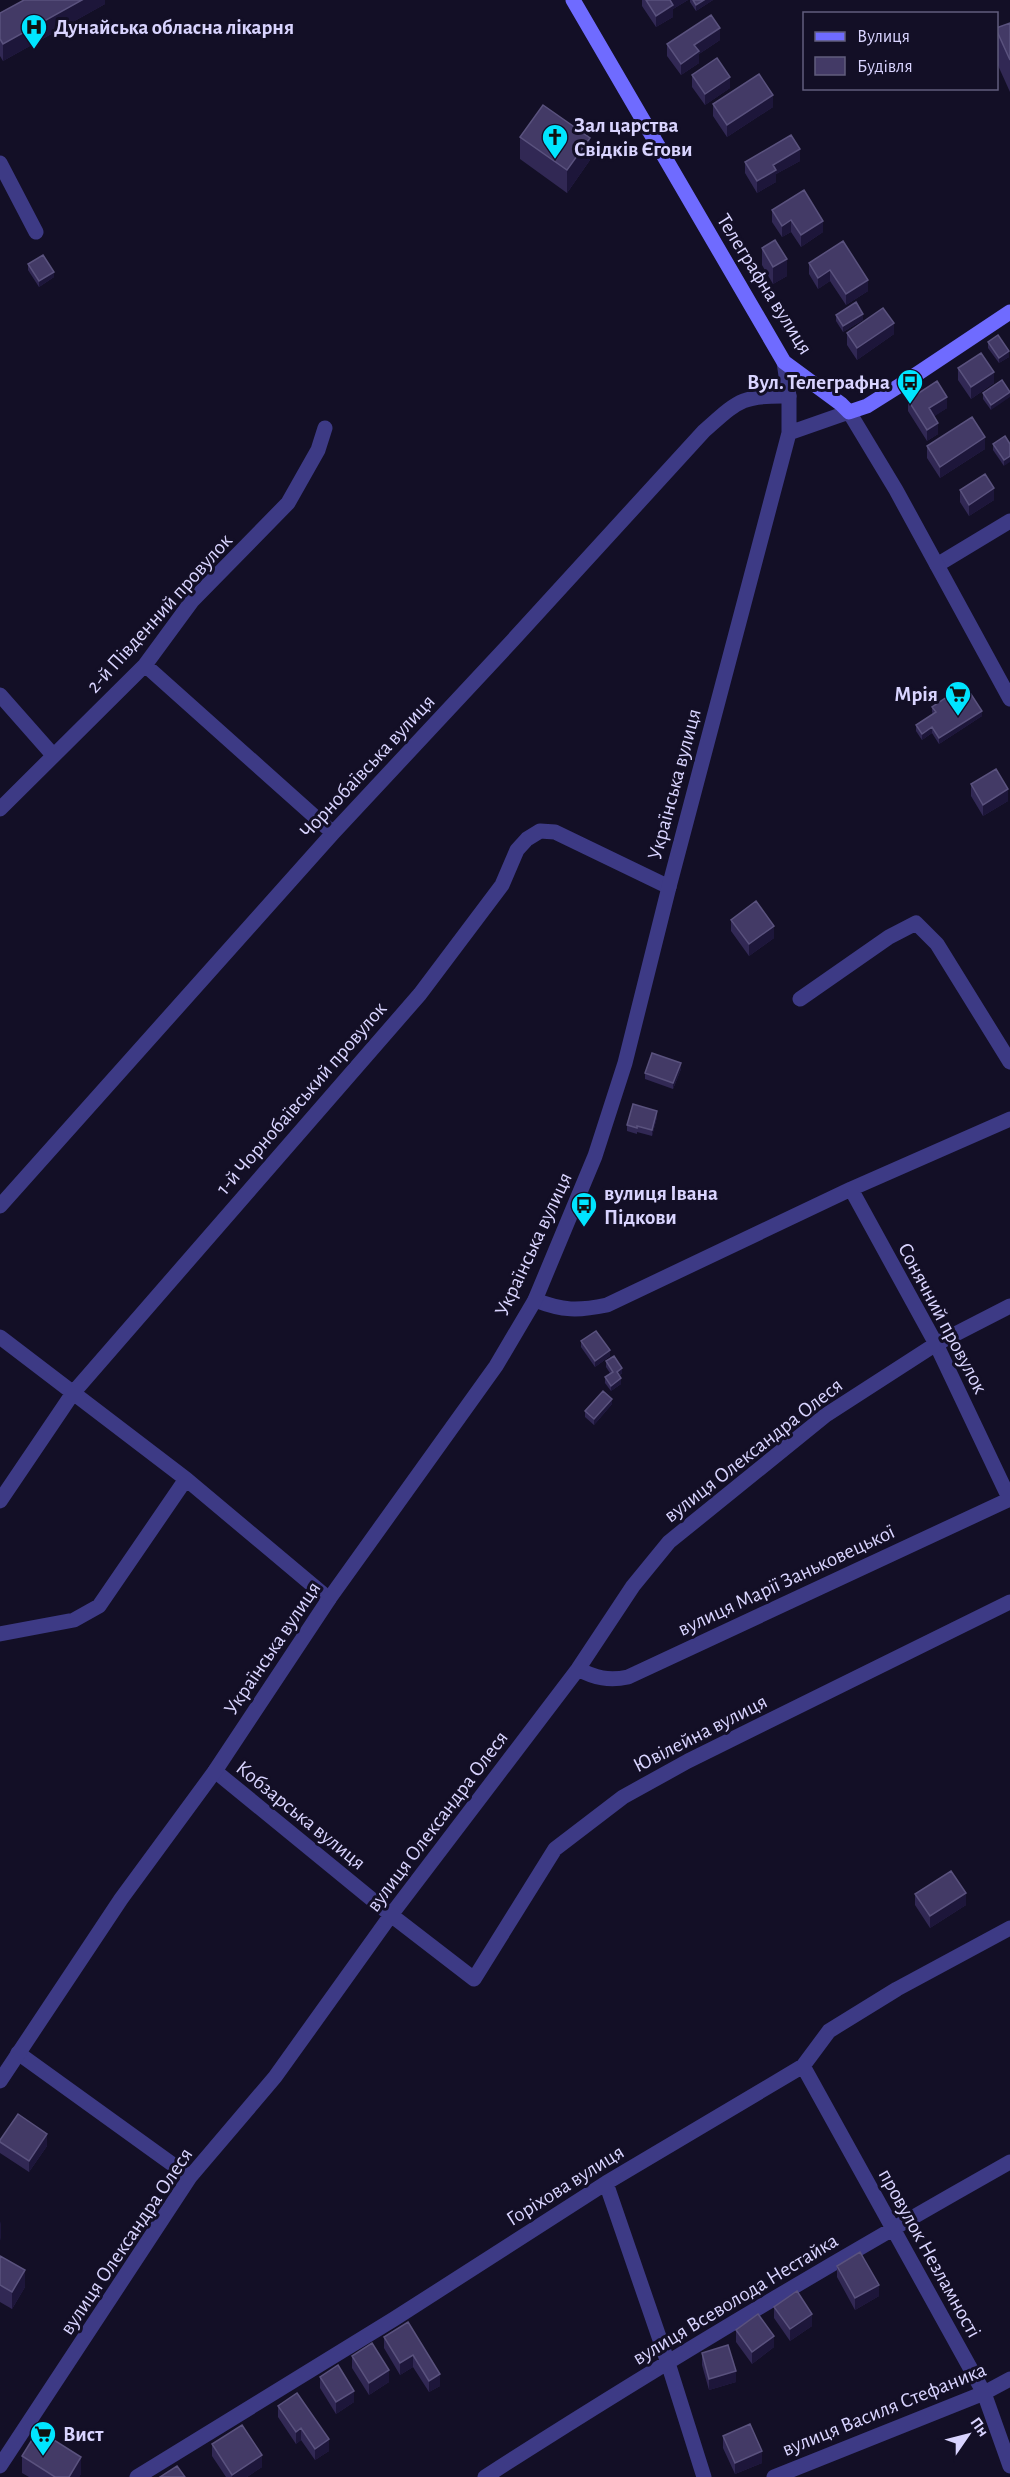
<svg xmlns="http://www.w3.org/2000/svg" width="1010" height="2477" font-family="'Alegreya Sans',sans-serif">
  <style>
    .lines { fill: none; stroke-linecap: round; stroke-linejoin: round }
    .minor { stroke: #3d3a85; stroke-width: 15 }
    .tertiary { stroke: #3d3a85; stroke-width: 15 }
    .secondary { stroke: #6f6bff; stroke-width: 15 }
    .wall { fill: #312854 }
    .shaded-wall { fill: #1d163a }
    .building { fill: #433a66; stroke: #5a527e; stroke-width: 1.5 }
    .labels { text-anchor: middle; stroke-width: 6; stroke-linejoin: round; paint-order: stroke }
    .poi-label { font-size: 21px; font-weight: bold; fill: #d9d4ff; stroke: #130f26; text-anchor: start }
    .street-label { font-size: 21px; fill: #d9d4ff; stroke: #130f26 }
  </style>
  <rect width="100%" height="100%" fill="#130f26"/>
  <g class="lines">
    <path class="minor" d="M0 163 36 232
      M937 565 1010 521
      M145 665 333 833
      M0 695 53 755
      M0 809 145 665 192 601 288 503 318 450 325 428
      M800 999 889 937 916 923 937 944 1010 1062
      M851 1189 936 1344 1010 1500
      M0 1206 333 833 513 640 704 431C738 401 741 395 789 396
      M535 1300C563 1311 578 1311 607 1305L851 1189 1010 1119
      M0 1337 186 1479 329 1599
      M0 1501 73 1393 420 994 502 885 517 850 527 839 540 831 555 832 669 887
      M0 1634 74 1620 99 1606 186 1479
      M578 1669C595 1678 609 1681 628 1677L1010 1499
      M215 1771 391 1915 474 1979 555 1849 623 1797 688 1761 1010 1602
      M18 2053 190 2177
      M803 2066 984 2393 1010 2466
      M606 2183 668 2363 704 2477
      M0 2466 190 2177 275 2077 391 1915 578 1669 633 1586 669 1542 826 1415 936 1344 1010 1306
      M137 2477 394 2319 606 2183 803 2066 829 2031 897 1989 1010 1928
      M485 2477C657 2366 833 2262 1010 2162
      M774 2477 984 2393 1010 2379"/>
    <path class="tertiary" d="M789 433 849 412 896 490 1010 699
      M0 2081 121 1899 215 1771 329 1599 496 1366 535 1300 595 1156 625 1063 669 887 789 433V396L784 362"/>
    <path class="secondary" d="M573 0 784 362 841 404 849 412 867 406 902 384 1010 312"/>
  </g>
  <path class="wall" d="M105 0V4L3 61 0 56V13Z
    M642 0H688L673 9V17L656 27 642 6Z
    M690 0H713L696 11 690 2Z
    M1010 23V92L996 61V28Z
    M720 40 699 54V63L681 75 667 56V44Z
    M692 75 730 88 705 105 692 87Z
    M713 104 773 107 727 137 713 116Z
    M520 137 590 160 567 193 520 159Z
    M800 161 776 174V182L757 193 745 173V162Z
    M772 210 823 232 801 247 791 232 782 237 772 222Z
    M843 241 868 291 846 305 830 281 818 289 809 274V263Z
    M762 248 787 276 773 284 762 265Z
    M28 264 54 277 39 287 28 270Z
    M836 315 863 320 843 332 836 321Z
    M847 333 894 334 857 360 847 345Z
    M988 342 1009 357 999 363 988 348Z
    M958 368 994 383 971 399 958 380Z
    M1002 380 991 410 983 399V393Z
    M908 400 947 408 934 416 938 434 927 441 908 411Z
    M1005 436 1004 466 993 450V444Z
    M927 446 985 449 940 478 927 458Z
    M960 490 994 500 969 516 960 502Z
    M932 707 982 716 939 744 932 733 922 740 916 731V725L933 714 932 712Z
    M971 784 1008 801 983 816 971 796Z
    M731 920 774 938 749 956 731 931Z
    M681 1069 673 1089 645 1079V1073Z
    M657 1117 652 1136 637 1132V1134L627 1131V1125Z
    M581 1341 610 1356 595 1367 581 1347Z
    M606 1361 622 1373 619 1376 621 1384 611 1391 605 1383V1377L610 1373 606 1367Z
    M612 1404 594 1425 585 1417V1411Z
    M915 1894 966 1905 930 1928 915 1905Z
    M0 2140 47 2146 29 2172 0 2153Z
    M0 2256 25 2287 12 2309 0 2302Z
    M837 2266 879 2296 855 2310 837 2277Z
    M774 2307 812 2326 790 2341 774 2318Z
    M408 2322 440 2386 429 2392 413 2367 400 2375 384 2348V2337Z
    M736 2330 774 2347 752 2364 736 2342Z
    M702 2353 736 2382 709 2390 702 2365Z
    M352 2356 389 2382 369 2395 352 2368Z
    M320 2377 354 2402 336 2414 320 2388Z
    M278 2406 329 2451 315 2460 301 2440 296 2444 278 2417Z
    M723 2436 762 2463 735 2474 723 2448Z
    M212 2444 262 2467 247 2477H226L212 2456Z
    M22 2456 81 2474 79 2477H29L22 2473Z"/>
  <path class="shaded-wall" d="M82 0H105V4L3 61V44Z
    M669 0H688L673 9V17L656 27V16Z
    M704 0H713L696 11V5Z
    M720 28V40L699 54V63L681 75V64L694 45Z
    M730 77V88L705 105V94Z
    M773 95V107L727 137V125Z
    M590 138V160L567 193V170Z
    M800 149V161L776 174V182L757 193V181L773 165Z
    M791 220V232L782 237V226Z
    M823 221V232L801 247V235Z
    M787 259V276L773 284V267Z
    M830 270V281L818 289V278Z
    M54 272V277L39 287V281Z
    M868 280V291L846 305V294Z
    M863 314V320L843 332V326Z
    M894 323V334L857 360V348Z
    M1009 351V357L999 363V358Z
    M994 372V383L971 399V387Z
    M1010 392V397L991 410V405Z
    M947 397V408L929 420V408Z
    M938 423V434L927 441V430Z
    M985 437V449L940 478V467Z
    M1010 456V462L1004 466V460Z
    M994 488V500L969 516V505Z
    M982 711V716L939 744V738Z
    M932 727V733L922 740V734Z
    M1008 789V801L983 816V805Z
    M774 926V938L749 956V944Z
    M681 1063V1069L673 1089V1083Z
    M657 1111V1117L652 1136V1130Z
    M610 1350V1356L595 1367V1361Z
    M622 1368V1373L617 1378V1372Z
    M621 1378V1384L611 1391V1386Z
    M612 1399V1404L594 1425V1419Z
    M966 1893V1905L930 1928V1916Z
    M47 2134V2146L29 2172V2161Z
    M1 2221V2238L0 2241V2224Z
    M25 2270V2287L12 2309V2292Z
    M879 2285V2296L855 2310V2298Z
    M812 2314V2326L790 2341V2329Z
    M774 2336V2347L752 2364V2352Z
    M413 2355V2367L400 2375V2363Z
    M389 2370V2382L369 2395V2383Z
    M736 2371V2382L709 2390V2379Z
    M440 2374V2386L429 2392V2381Z
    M354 2391V2402L336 2414V2402Z
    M301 2428V2440L296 2444V2432Z
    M329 2439V2451L315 2460V2449Z
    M762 2451V2463L735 2474V2463Z
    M262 2455V2467L247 2477H232V2475Z
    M81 2457V2474L79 2477H69Z"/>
  <path class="building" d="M24 0H82L3 44 0 39V13Z
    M646 0H670L673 5 656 16Z
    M693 0H704L696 5Z
    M711 15 720 28 694 45 699 51 681 64 667 44Z
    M1010 23V60L996 29V28Z
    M717 58 730 77 705 94 692 75Z
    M759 74 773 95 727 125 713 104Z
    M543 105 590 138 567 170 520 137Z
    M791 135 800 149 773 165 776 170 757 181 745 162Z
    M804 190 823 221 801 235 791 220 782 226 772 210Z
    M775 240 787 259 773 267 762 248Z
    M843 241 868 280 846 294 830 270 818 278 809 263Z
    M43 255 54 272 39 281 28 264Z
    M856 302 863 314 843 326 836 315Z
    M883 308 894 323 857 348 847 333Z
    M998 335 1009 351 999 358 988 342Z
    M981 353 994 372 971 387 958 368Z
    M1002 380 1010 392 991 405 983 393Z
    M937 381 947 397 929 408 938 423 927 430 908 400Z
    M972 417 985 437 940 467 927 446Z
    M1005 436 1010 444V456L1004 460 993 444Z
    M985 474 994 488 969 505 960 490Z
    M965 685 982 711 939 738 932 727 922 734 916 725 936 712 932 707Z
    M996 769 1008 789 983 805 971 784Z
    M756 901 774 926 749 944 731 920Z
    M652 1053 681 1063 673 1083 645 1073Z
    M633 1104 657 1111 652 1130 637 1126V1128L627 1125Z
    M596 1331 610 1350 595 1361 581 1341Z
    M614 1356 622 1368 617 1372 621 1378 611 1386 605 1377 613 1372 606 1361Z
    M603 1391 612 1399 594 1419 585 1411Z
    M951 1871 966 1893 930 1916 915 1894Z
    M18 2114 47 2134 29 2161 0 2142V2140Z
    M860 2252 879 2285 855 2298 837 2266Z
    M0 2256 25 2270 12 2292 0 2285Z
    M797 2291 812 2314 790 2329 774 2307Z
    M758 2314 774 2336 752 2352 736 2330Z
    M408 2322 440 2374 429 2381 413 2355 400 2363 384 2337Z
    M372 2343 389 2370 369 2383 352 2356Z
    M728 2345 736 2371 709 2379 702 2353Z
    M338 2365 354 2391 336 2402 320 2377Z
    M297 2393 329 2439 315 2449 301 2428 296 2432 278 2406Z
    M750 2424 762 2451 735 2463 723 2436Z
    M242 2425 262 2455 232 2475 212 2444Z
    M38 2430 81 2457 69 2477H55L22 2456Z
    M177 2466 185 2477H160Z"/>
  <defs>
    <g id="hospital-pin" transform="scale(1.35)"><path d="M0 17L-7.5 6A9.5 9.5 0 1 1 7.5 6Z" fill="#00e5ff" stroke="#130f26"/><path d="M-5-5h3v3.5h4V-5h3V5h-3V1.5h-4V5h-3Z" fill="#111"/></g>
    <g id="church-pin" transform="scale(1.35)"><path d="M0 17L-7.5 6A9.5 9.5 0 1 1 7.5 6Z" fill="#00e5ff" stroke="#130f26"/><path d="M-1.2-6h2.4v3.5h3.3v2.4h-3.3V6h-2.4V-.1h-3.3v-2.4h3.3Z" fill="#111"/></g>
    <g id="bus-pin" transform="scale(1.35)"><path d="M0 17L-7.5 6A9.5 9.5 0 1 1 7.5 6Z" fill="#00e5ff" stroke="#130f26"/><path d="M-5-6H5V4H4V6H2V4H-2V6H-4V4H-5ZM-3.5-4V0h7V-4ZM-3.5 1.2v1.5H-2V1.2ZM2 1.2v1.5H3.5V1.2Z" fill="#111"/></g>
    <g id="supermarket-pin" transform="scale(1.35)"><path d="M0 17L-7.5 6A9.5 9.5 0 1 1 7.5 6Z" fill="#00e5ff" stroke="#130f26"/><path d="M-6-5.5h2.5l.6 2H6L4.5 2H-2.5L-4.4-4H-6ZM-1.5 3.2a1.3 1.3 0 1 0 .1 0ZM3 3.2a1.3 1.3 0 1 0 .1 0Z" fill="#111"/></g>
  </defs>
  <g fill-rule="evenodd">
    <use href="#hospital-pin" x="34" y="27"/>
    <use href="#church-pin" x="555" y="137"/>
    <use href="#bus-pin" x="910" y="382"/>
    <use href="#supermarket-pin" x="958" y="694"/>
    <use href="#bus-pin" x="584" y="1205"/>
    <use href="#supermarket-pin" x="43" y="2434"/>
  </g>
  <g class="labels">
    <g class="poi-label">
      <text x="54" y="34">Дунайська обласна лікарня</text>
      <text x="574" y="132">Зал царства<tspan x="574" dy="24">Свідків Єгови</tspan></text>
      <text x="890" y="389" text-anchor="end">Вул. Телеграфна</text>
      <text x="938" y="701" text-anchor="end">Мрія</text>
      <text x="604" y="1200">вулиця Івана<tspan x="604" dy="24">Підкови</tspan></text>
      <text x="63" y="2441">Вист</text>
    </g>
    <g class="street-label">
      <text transform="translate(765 284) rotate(58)" y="7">Телеграфна вулиця</text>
      <text transform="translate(159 613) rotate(-48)" y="7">2-й Південний провулок</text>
      <text transform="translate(367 766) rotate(-47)" y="7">Чорнобаївська вулиця</text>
      <text transform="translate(674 784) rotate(-75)" y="7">Українська вулиця</text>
      <text transform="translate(301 1098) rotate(-49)" y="7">1-й Чорнобаївський провулок</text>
      <text transform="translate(533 1244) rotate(-65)" y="7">Українська вулиця</text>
      <text transform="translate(943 1318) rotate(62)" y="7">Сонячний провулок</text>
      <text transform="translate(753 1450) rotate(-38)" y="7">вулиця Олександра Олеся</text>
      <text transform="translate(786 1580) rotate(-25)" y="7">вулиця Марії Заньковецької</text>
      <text transform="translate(272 1648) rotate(-56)" y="7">Українська вулиця</text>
      <text transform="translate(700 1733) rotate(-27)" y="7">Ювілейна вулиця</text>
      <text transform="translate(301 1815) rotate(39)" y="7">Кобзарська вулиця</text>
      <text transform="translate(437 1821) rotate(-53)" y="7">вулиця Олександра Олеся</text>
      <text transform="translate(565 2185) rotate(-32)" y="7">Горіхова вулиця</text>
      <text transform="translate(126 2241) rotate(-56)" y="7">вулиця Олександра Олеся</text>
      <text transform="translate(930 2253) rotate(61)" y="7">провулок Незламності</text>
      <text transform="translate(735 2299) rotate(-31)" y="7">вулиця Всеволода Нестайка</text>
      <text transform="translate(884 2409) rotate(-22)" y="7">вулиця Василя Стефаника</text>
    </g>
  </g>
  <rect x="803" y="12" width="195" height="78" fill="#130f26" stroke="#625e7d" stroke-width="1.5"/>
  <rect x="815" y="32" width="30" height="9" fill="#6f6bff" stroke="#625e7d" stroke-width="1.5"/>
  <text x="857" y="42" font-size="18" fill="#d9d4ff">Вулиця</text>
  <rect x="815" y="57" width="30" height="18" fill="#433a66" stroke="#625e7d" stroke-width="1.5"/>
  <text x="857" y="72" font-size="18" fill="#d9d4ff">Будівля</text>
  <g transform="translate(968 2435) rotate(55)" stroke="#130f26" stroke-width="4.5" paint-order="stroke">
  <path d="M0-4.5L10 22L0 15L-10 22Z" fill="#d9d4ff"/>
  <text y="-9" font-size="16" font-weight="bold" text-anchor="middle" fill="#d9d4ff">Пн</text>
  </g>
</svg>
